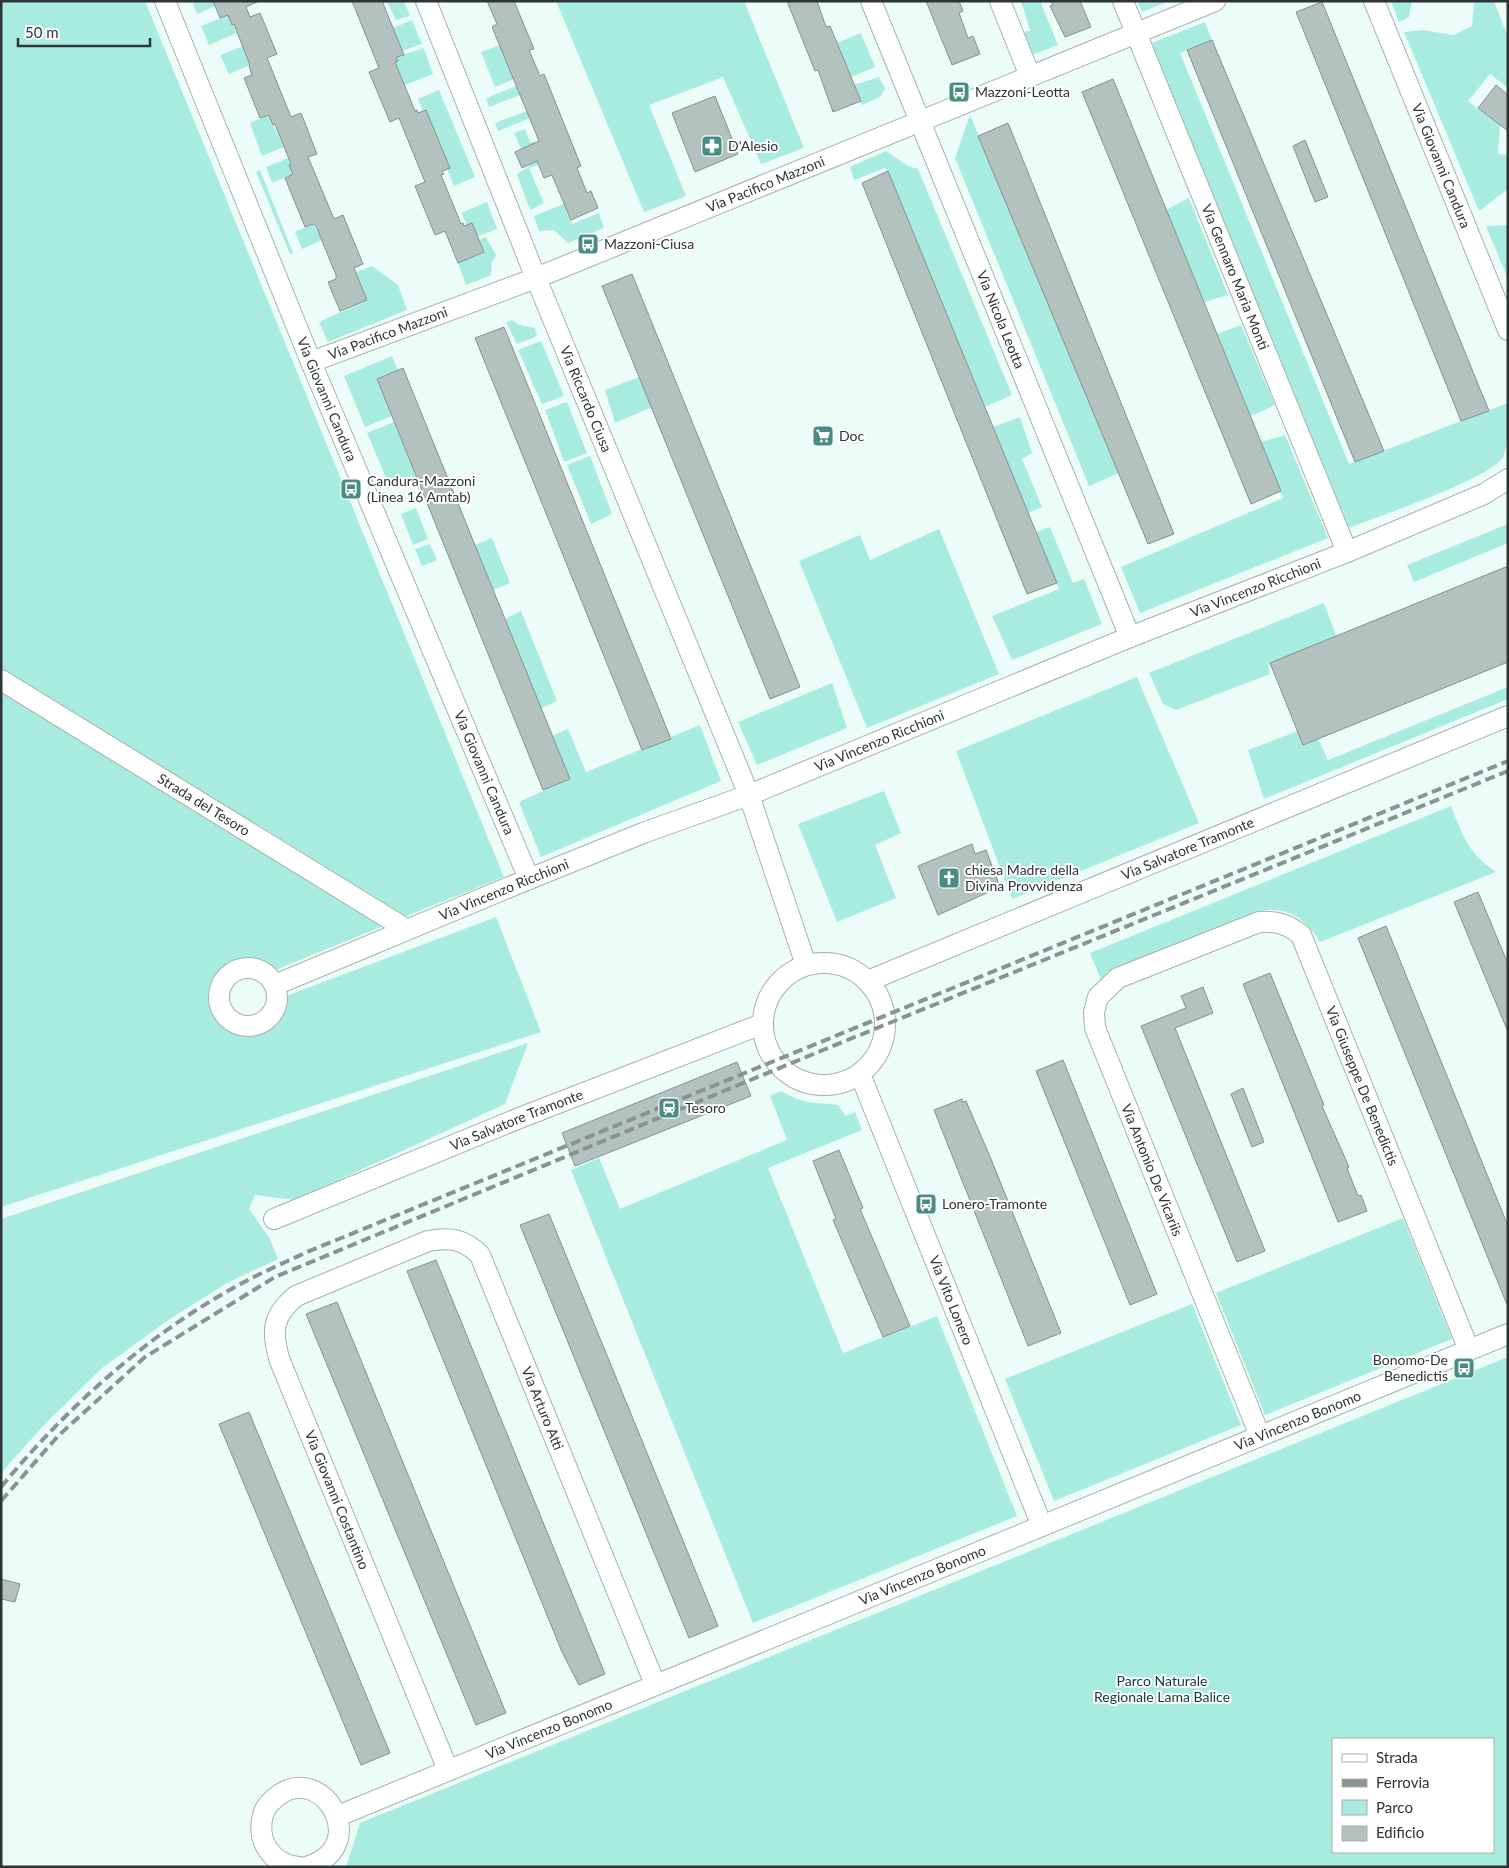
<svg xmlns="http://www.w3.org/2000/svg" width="1509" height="1868" font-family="Lato,sans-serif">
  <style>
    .green { fill: #a8ecdf; fill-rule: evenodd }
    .building { fill: #b3c2bf; stroke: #84928f }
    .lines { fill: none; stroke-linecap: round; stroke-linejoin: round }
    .minor-casing { stroke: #a4b2af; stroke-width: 22 }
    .minor { stroke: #fff; stroke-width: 20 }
    .rail { stroke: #899492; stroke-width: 4; stroke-dasharray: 10 5; stroke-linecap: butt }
    .labels { text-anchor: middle; stroke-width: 4; stroke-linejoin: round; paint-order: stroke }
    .poi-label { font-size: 14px; fill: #2e3433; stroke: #fff; text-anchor: start }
    .street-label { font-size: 14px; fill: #2e3433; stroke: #fff }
    .park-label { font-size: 14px; fill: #0b3a33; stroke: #fff }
  </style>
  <rect width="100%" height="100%" fill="#ecfcf9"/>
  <path class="green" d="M1 1H145L504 877 404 917 1 671Z
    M192 1H213L215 6 197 14Z
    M382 1H404L410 16 396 20 387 2 383 4Z
    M556 1H744L804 148 761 164 723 77 649 105 686 196 644 212Z
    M1021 1H1040L1058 45 1032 55 1023 33 1030 30Z
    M1137 1H1169L1142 12Z
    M1391 1H1412L1409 17 1399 22Z
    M1474 1H1494L1508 37V88L1490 74 1468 101 1500 125 1498 154 1508 155V189L1479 211 1404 32 1423 30 1453 35 1472 26Z
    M228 15 237 33 209 45 201 26Z
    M412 20 422 44 402 51 393 28Z
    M1205 22 1212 40 1180 53 1349 464 1508 403C1508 420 1509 442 1503 457 1490 479 1379 516 1349 528L1149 44Z
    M861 33 875 67 851 77 837 43Z
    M500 45 514 79 495 87 481 52Z
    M243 46 250 65 229 74 220 55Z
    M424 48 433 74 405 85 395 62 397 61 396 57Z
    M879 77 885 89 880 97 862 105 854 85Z
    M516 86 520 95 489 107 486 98Z
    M439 90 475 177 454 186 447 169 450 168 426 110 423 111 418 99Z
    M527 111 530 118 498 131 495 123Z
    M269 115 284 147 262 156 250 123Z
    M970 115 1119 473 1089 486 955 158Z
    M525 129 530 142 540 143 547 162 529 168 544 203 530 210 517 174 529 167 514 133Z
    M886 151 908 166 918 169 1012 395 985 407 888 171 885 168 854 180 850 167Z
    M288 158 293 174 272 183 266 167Z
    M260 170 293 253 290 254 256 172Z
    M1189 198 1228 295 1204 302 1166 210Z
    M487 202 497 229 478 236 472 223 467 225 461 213Z
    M564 204 572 224 599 213 604 228 568 243 554 230 539 231 534 216Z
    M313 224 322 240 302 249 295 232Z
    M1508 225V279L1486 226Z
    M486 237 496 255 492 262 491 275 466 285 458 263 484 252 479 240Z
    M372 266 398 285 407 310 328 342 319 322 367 300 356 272Z
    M512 320 519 325 535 328 537 336 517 344 506 322Z
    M1241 325 1275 405 1251 416 1217 334Z
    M541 341 564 396 542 404 518 350Z
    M392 356 398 370 377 379 392 416 365 427 344 376Z
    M639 377 652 407 615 423 605 390Z
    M567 402 587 453 564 462 545 410Z
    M1020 417 1032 453 1022 459 1042 507 1028 513 993 427Z
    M394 422 416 477 390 487 367 433Z
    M1285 435 1328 538 1140 613 1121 567 1283 498 1261 442Z
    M590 456 612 514 591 524 567 465Z
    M416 508 428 539 413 545 401 514Z
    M1508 524V543L1414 582 1407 565Z
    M1050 527 1073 583 1084 579 1102 624 1012 660 992 616 1059 589 1036 532Z
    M939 529 999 674 867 728 799 561 860 535 870 560Z
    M492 538 510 583 493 590 475 545Z
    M430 544 437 560 422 566 415 549Z
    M1324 603 1336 636 1268 665 1270 674 1176 710 1163 704 1149 673Z
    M521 611 557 701 541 708 505 619Z
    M1137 677 1199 823 1012 899 956 751Z
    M832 683 847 728 757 765 738 722Z
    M1508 687V699L1264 799 1248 750 1298 731 1303 745 1318 739 1328 760Z
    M1 689 381 922V927L273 971 253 959 230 963 214 975 208 994 211 1010 225 1029 248 1037 277 1025 286 996 496 917 541 1032 1 1207Z
    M700 725 721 781 541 857 519 802 569 779 552 736 568 729 586 772Z
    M884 791 901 833 875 845 896 898 837 922 798 824Z
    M1451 806C1463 836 1468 853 1496 872L1320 942C1308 921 1287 905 1261 911L1108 972 1101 980 1090 953Z
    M528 1043 505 1104 295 1200 255 1195 249 1209 270 1239 278 1259 227 1283 170 1319 102 1368 44 1425 1 1473V1219Z
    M781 1091C805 1105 813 1102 838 1105L846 1116 855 1112 862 1130 768 1168 843 1353 937 1316 1017 1516 753 1623 571 1170 599 1158 620 1209 787 1140 770 1096Z
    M1403 1218 1452 1339 1265 1415 1216 1293Z
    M1192 1304 1241 1425 1054 1501 1005 1379Z
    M1508 1357V1867H346L360 1823ZM1333 1739H1493V1852H1333Z"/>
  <path class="building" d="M213 1H259L246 7 250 17 260 13 277 54 267 58 291 117 301 113 317 154 308 157 334 219 343 215 363 264 354 268 367 300 340 311 328 282 336 279V275L316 226 313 224 305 227 285 178 293 174 289 165 291 164 275 124 273 125 269 115 260 118 244 78 252 75 249 66 250 65 234 24 232 25 228 15 220 18Z
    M352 1H382L404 55 396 57 398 61 395 62 415 111 417 110 418 113 426 110 450 168 442 171 444 174 441 175 461 224 463 223 464 226 472 223 484 252 458 263 445 231 435 235 415 186 425 182 399 118 390 122 369 72 379 68Z
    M487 1H514L534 49 529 50 540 76 544 74 581 166 577 168 587 193 591 191 598 208 571 220 552 175 544 178 537 161 522 168 515 152 539 141 492 27 497 24Z
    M787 1H817L826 27 830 26 861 101 833 112 818 70 815 71Z
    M926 1H959L963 11 959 13 968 38 973 36 980 54 952 65Z
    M1051 1H1080L1091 27 1065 37 1050 6 1053 5Z
    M1322 2 1489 411 1461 421 1296 12Z
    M1212 40 1384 451 1355 462 1187 50Z
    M1113 79 1281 491 1251 504 1082 92Z
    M1496 85 1508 95V131L1478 108Z
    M715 96 738 154 695 172 672 113Z
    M1008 123 1174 534 1148 544 978 136Z
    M1305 140 1328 197 1315 202 1293 146Z
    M888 171 1057 583 1027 594 862 183Z
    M632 274 800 687 770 699 602 286Z
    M504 327 671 739 642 750 475 338Z
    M403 368 570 779 543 790 377 379Z
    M1508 566V662L1303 745 1270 663Z
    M972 844 975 854 986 850 1000 887 938 915 918 866Z
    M1478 892 1508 964V1032L1454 902Z
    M1386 926 1508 1226V1307L1358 938Z
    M1270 973 1324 1105 1322 1106 1349 1167 1347 1168 1358 1196 1361 1195 1367 1211 1338 1222 1243 984Z
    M1203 987 1213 1013 1175 1028 1265 1251 1237 1262 1141 1026 1186 1008 1181 996Z
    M1063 1060 1157 1294 1130 1305 1036 1071Z
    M737 1062 751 1096 575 1166 562 1133Z
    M1243 1088 1264 1142 1252 1147 1231 1094Z
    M962 1099V1102L966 1101 991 1159 1061 1333 1028 1346 934 1110Z
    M839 1150 863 1208 860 1209 910 1326 883 1337 833 1220 836 1219 813 1161Z
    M549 1214 718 1626 689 1638 520 1225Z
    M436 1260 605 1674 579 1685 562 1652 407 1271Z
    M337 1302 506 1713 476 1725 306 1314Z
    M249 1412 390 1753 361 1765 219 1424Z
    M1 1579 20 1584 15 1602 1 1599Z"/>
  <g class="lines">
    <g class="minor-casing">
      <g id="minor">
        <path id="s1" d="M165 1 311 362 529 879"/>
        <path id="s2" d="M426 1 536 278 749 795 806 965"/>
        <path id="s3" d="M871 1 1130 637"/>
        <path d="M1000 1 1030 76"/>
        <path id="s4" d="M1123 1 1347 552"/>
        <path id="s5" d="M1374 1 1508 330"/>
        <path id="s6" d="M311 362 536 278 1215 1"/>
        <path id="s7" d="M1 680 406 929"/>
        <circle cx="824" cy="1024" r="61"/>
        <circle cx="248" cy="997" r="29"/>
        <path id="s8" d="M868 981 1508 716"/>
        <path id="s9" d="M275 985 529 879 643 833 749 795 1130 637 1347 552 1484 494 1508 479"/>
        <path id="s10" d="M860 1074 1042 1526"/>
        <path id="s11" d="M274 1219 522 1117 762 1024"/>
        <path id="s12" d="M1260 1436 1095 1028 1094 1012 1098 997 1118 978 1259 922C1277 921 1288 924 1301 935L1469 1350"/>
        <path id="s13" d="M448 1770 280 1361C271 1332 272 1316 296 1296L428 1241C450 1237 464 1239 480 1255L655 1684"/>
        <path id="s14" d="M338 1816 1508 1334"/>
        <path d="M299 1867C272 1865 256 1841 263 1815 265 1807 272 1800 279 1795 324 1763 373 1848 306 1867"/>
      </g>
    </g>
    <use href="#minor" class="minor"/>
    <path class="rail" d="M1 1487C70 1404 152 1330 248 1280 267 1270 288 1261 307 1252L1508 761
      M1 1501 58 1436 145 1357 275 1277 823 1050 1508 771"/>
  </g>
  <defs>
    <g id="bus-square" transform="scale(1.125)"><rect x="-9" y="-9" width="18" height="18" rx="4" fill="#498d82" stroke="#fff"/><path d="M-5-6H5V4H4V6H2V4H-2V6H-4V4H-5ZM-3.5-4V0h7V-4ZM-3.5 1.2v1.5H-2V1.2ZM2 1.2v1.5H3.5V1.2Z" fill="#fff"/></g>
    <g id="pharmacy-square" transform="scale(1.125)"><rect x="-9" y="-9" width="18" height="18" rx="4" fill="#498d82" stroke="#fff"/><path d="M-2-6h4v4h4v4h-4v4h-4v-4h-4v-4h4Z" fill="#fff"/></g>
    <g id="supermarket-square" transform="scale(1.125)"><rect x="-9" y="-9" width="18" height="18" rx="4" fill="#498d82" stroke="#fff"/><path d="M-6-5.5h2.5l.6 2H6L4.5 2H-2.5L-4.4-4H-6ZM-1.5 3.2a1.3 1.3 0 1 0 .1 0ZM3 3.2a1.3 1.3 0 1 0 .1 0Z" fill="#fff"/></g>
    <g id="church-square" transform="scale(1.125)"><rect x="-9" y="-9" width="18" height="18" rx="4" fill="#498d82" stroke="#fff"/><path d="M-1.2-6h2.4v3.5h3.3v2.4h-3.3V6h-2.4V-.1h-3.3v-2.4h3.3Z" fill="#fff"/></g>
    <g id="station-square" transform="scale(1.125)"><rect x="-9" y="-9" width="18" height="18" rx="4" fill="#498d82" stroke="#fff"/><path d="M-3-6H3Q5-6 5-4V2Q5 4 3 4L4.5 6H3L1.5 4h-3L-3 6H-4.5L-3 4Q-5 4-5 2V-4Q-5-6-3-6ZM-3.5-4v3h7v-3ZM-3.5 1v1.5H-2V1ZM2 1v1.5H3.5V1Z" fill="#fff"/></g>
  </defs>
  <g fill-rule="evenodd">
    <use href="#bus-square" x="959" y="92"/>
    <use href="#pharmacy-square" x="712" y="146"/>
    <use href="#bus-square" x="588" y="244"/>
    <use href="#supermarket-square" x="823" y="436"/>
    <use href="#bus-square" x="351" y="489"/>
    <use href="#church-square" x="949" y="878"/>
    <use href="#station-square" x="669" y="1108"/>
    <use href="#bus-square" x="926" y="1204"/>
    <use href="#bus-square" x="1464" y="1368"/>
  </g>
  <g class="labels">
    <g class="poi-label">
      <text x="975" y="97">Mazzoni-Leotta</text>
      <text x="728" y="151">D'Alesio</text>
      <text x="604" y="249">Mazzoni-Ciusa</text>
      <text x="839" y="441">Doc</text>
      <text x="367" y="486">Candura-Mazzoni<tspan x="367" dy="16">(Linea 16 Amtab)</tspan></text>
      <text x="965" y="875">chiesa Madre della<tspan x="965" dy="16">Divina Provvidenza</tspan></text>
      <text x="685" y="1113">Tesoro</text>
      <text x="942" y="1209">Lonero-Tramonte</text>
      <text x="1448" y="1365" text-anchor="end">Bonomo-De<tspan x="1448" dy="16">Benedictis</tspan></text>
    </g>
    <g class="street-label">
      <text dy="5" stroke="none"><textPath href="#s5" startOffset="178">Via Giovanni Candura</textPath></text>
      <text dy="5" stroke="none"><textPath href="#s6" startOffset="488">Via Pacifico Mazzoni</textPath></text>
      <text dy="5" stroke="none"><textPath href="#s4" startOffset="298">Via Gennaro Maria Monti</textPath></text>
      <text dy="5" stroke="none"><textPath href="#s3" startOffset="344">Via Nicola Leotta</textPath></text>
      <text dy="5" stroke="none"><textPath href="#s6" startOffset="82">Via Pacifico Mazzoni</textPath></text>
      <text dy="5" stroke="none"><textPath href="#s2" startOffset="429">Via Riccardo Ciusa</textPath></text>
      <text dy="5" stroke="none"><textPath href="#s1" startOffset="430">Via Giovanni Candura</textPath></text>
      <text dy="5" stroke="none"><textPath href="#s9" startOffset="1058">Via Vincenzo Ricchioni</textPath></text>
      <text dy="5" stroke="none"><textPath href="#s9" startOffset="652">Via Vincenzo Ricchioni</textPath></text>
      <text dy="5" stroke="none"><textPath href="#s1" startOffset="835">Via Giovanni Candura</textPath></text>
      <text dy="5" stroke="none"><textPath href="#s7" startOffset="238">Strada del Tesoro</textPath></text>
      <text dy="5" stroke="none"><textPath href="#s8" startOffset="346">Via Salvatore Tramonte</textPath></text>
      <text dy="5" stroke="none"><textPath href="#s9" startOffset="248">Via Vincenzo Ricchioni</textPath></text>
      <text dy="5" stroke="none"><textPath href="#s12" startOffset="859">Via Giuseppe De Benedictis</textPath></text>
      <text dy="5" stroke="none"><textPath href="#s11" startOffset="262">Via Salvatore Tramonte</textPath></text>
      <text transform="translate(1152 1170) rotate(68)" y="5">Via Antonio De Vicariis</text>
      <text dy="5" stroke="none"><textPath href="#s10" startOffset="244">Via Vito Lonero</textPath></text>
      <text dy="5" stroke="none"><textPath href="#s13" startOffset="880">Via Arturo Atti</textPath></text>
      <text dy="5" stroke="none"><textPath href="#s14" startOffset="1038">Via Vincenzo Bonomo</textPath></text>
      <text transform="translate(337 1500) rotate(68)" y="5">Via Giovanni Costantino</text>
      <text dy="5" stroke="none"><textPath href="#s14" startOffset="632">Via Vincenzo Bonomo</textPath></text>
      <text dy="5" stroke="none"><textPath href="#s14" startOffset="228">Via Vincenzo Bonomo</textPath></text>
    </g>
    <g class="park-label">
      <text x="1162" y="1686">Parco Naturale<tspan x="1162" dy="16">Regionale Lama Balice</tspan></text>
    </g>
  </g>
  <rect width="1509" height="1868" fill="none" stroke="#2e3433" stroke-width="5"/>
  <rect x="1332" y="1738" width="162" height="115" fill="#ffffff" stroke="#abaead"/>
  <rect x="1342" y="1754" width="25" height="8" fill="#ffffff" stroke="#abaead"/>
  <text x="1376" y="1763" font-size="15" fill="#2e3433">Strada</text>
  <rect x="1342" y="1779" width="25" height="8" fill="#899492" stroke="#abaead"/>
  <text x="1376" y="1788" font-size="15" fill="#2e3433">Ferrovia</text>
  <rect x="1342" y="1800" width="25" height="15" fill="#a8ecdf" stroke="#abaead"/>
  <text x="1376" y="1813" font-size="15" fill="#2e3433">Parco</text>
  <rect x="1342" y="1826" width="25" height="15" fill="#b3c2bf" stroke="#abaead"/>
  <text x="1376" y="1838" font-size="15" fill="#2e3433">Edificio</text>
  <path d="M18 38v8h132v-8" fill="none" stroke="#2e3433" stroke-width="2.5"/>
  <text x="25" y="38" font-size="15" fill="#2e3433" stroke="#ffffff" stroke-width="4" paint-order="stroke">50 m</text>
</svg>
